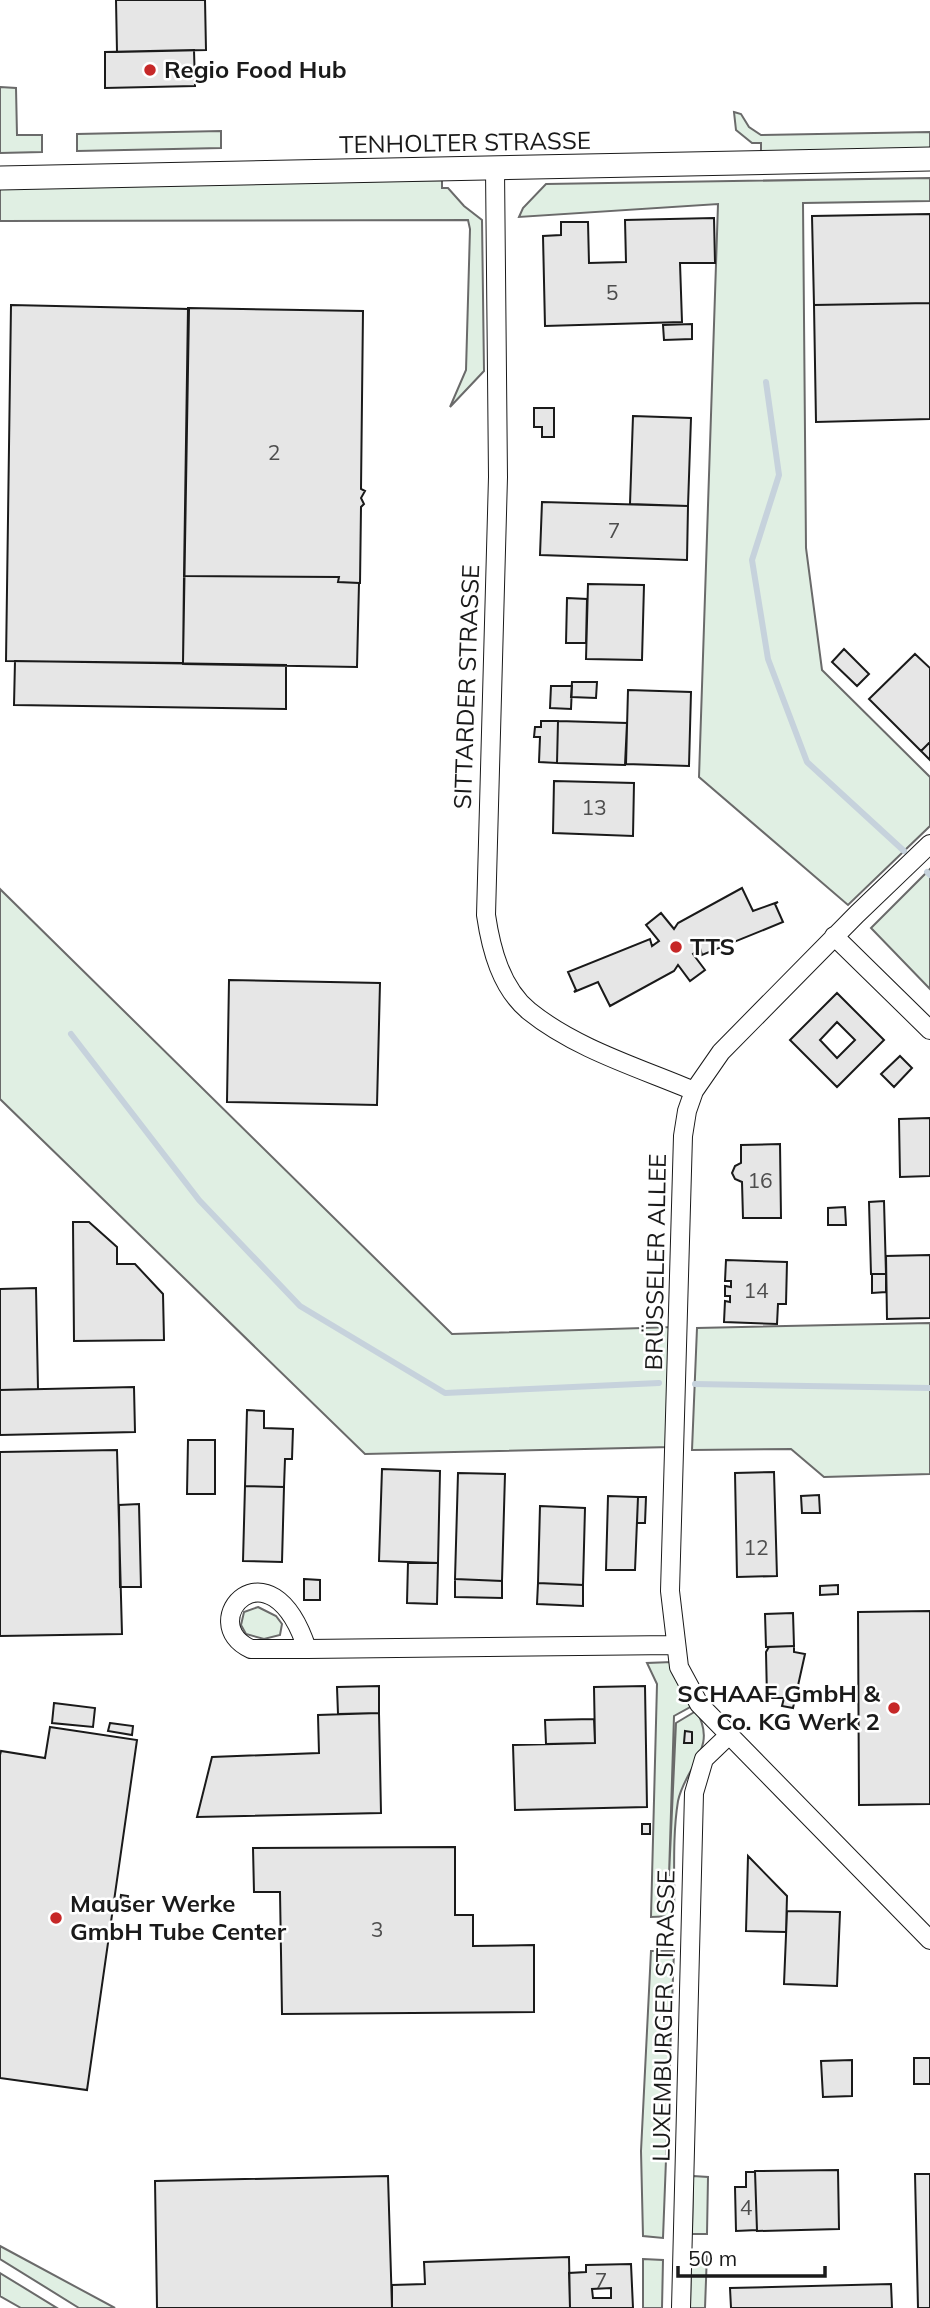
<svg xmlns="http://www.w3.org/2000/svg" width="930" height="2308" font-family="Mulish,sans-serif">
  <style>
    .green { fill: #e0efe3; stroke: #6a6a6a; stroke-width: 2 }
    .lines { fill: none; stroke-linecap: round; stroke-linejoin: round }
    .stream { stroke: #c6d2dc; stroke-width: 6 }
    .building { fill: #e6e6e6; stroke: #1a1a1a; stroke-width: 2; fill-rule: evenodd }
    .minor-casing { stroke: #1a1a1a; stroke-width: 20 }
    .tertiary-casing { stroke: #1a1a1a; stroke-width: 25 }
    .minor { stroke: #fff; stroke-width: 18 }
    .tertiary { stroke: #fff; stroke-width: 23 }
    .poi-dot { fill: #c62828; stroke: #fff; stroke-width: 2.5 }
    .labels { text-anchor: middle; stroke-width: 5; stroke-linejoin: round; paint-order: stroke }
    .number-label { font-size: 21px; fill: #4d4d4d }
    .poi-label { font-size: 24px; font-weight: bold; fill: #1a1a1a; stroke: #fff; text-anchor: start }
    .street-label { font-size: 24px; fill: #1a1a1a; stroke: #fff }
  </style>
  <rect width="100%" height="100%" fill="#fff"/>
  <path class="green" d="M0 87 16 88 17 135H42V152L0 153Z
    M734 112 741 114 749 127 761 135 930 132V150L761 153V143H752L736 130Z
    M221 131V148L77 151V134Z
    M930 178V201L803 203 806 548 822 670 930 777V826L848 905 699 777 718 204 519 217 523 208 546 184Z
    M442 180V188H448L464 206 482 220 484 371 450 407 466 370 470 229 468 220 0 221V187Z
    M930 869V989L871 928Z
    M0 889 452 1334 674 1327 671 1447 365 1454 0 1099Z
    M930 1323V1474L824 1477 791 1449 692 1450 697 1328Z
    M258 1607 276 1616 282 1624 280 1635 264 1639 246 1634 241 1625 244 1612Z
    M672 1662 692 1706 674 1716 669 1876 676 1723 696 1711C719 1747 685 1767 678 1801 672 1838 675 1879 674 1916L651 1917 657 1684 647 1663Z
    M651 1951H674L663 2238 643 2236 641 2151Z
    M693 2176 708 2177 707 2234H692Z
    M0 2246 115 2308H79L0 2259Z
    M691 2251 707 2253 705 2308H690Z
    M643 2259 663 2260 662 2308H643Z
    M0 2273 57 2308H21L0 2296Z"/>
  <g class="lines">
    <path class="stream" d="M766 382 779 475 752 560 768 659 807 762 904 851
      M927 872 930 875
      M71 1034 199 1200 300 1306 445 1393 659 1383
      M695 1384 930 1388"/>
  </g>
  <path class="building" d="M116 0H205L206 50 117 52Z
    M194 50 195 86 105 88V52Z
    M930 214V303L814 305 812 216Z
    M714 218 715 263H680L682 322 545 326 543 236 561 235V222H588L589 263 626 262 625 220Z
    M930 303V419L816 422 814 305Z
    M11 305 189 309 183 663 6 661Z
    M188 308 363 311 361 489 365 491 361 498 364 504 361 507 360 583 338 582 339 577 184 576Z
    M692 324V339L664 340 663 325Z
    M534 408H554V437H542V427H534Z
    M633 416 691 418 688 506 630 504Z
    M542 502 688 506 687 560 540 555Z
    M184 576 339 577 338 582 359 583 357 667 183 664Z
    M588 584 644 585 642 660 586 659Z
    M567 598 587 599 586 643H566Z
    M844 649 869 674 857 686 832 662Z
    M915 654 930 668V742L921 751 869 699Z
    M15 661 286 665V709L14 705Z
    M572 682H597L596 698 571 697Z
    M551 686H572L571 709 550 708Z
    M628 690 691 692 689 766 626 764Z
    M541 721H558L557 763 539 762 540 737H534L535 727H541Z
    M558 721 627 723 625 765 557 763Z
    M930 742V760L921 751Z
    M554 781 634 783 633 836 553 833Z
    M742 888 753 911 778 902 775 904 783 922 702 955 700 948 693 954 705 970 690 981 678 965 674 971 610 1006 598 982 574 992 576 990 568 972 650 939 652 946 659 941 646 925 661 913 674 929 678 923Z
    M229 980 380 983 377 1105 227 1102Z
    M837 993 884 1040 837 1087 790 1040ZM837 1022 855 1040 837 1058 820 1040Z
    M900 1056 912 1068 894 1087 881 1074Z
    M930 1118V1176L900 1177 899 1119Z
    M780 1144 781 1218H743L742 1182 735 1179 732 1173 735 1166 741 1163V1145Z
    M884 1201 886 1274H871L869 1202Z
    M845 1207 846 1225H828V1208Z
    M73 1222H89L117 1247V1264H135L163 1294 164 1340 74 1341Z
    M930 1255V1318L887 1319 886 1256Z
    M726 1260 787 1262 786 1304H778L777 1324 724 1322 725 1301 730 1302V1296H725V1286L731 1287V1281H725Z
    M872 1274H886V1292L872 1293Z
    M36 1288 38 1389 0 1390V1289Z
    M134 1387 135 1432 0 1435V1390Z
    M247 1410 264 1411V1428L293 1429 292 1459H285L284 1487 245 1486Z
    M188 1440H215V1494H187Z
    M117 1450 122 1634 0 1636V1452Z
    M382 1469 440 1471 438 1563 379 1561Z
    M774 1472 777 1576 737 1577 735 1473Z
    M458 1473 505 1474 502 1581 455 1579Z
    M245 1486 284 1487 282 1562 243 1561Z
    M819 1495 820 1513H802L801 1496Z
    M608 1496 638 1497 635 1570H606Z
    M638 1497H646L645 1523H637Z
    M139 1504 141 1587H120L119 1505Z
    M540 1506 585 1508 583 1585 538 1583Z
    M408 1562 438 1563 437 1604 407 1603Z
    M304 1579 320 1580V1600H304Z
    M455 1579 502 1581V1598L455 1597Z
    M538 1583 583 1585V1606L537 1604Z
    M838 1585V1594L820 1595V1586Z
    M930 1611V1804L859 1805 858 1612Z
    M793 1613 794 1646 766 1647 765 1614Z
    M794 1646V1652L805 1654 793 1708 782 1706 784 1698H767L766 1652 769 1647Z
    M379 1686V1713L338 1714 337 1687Z
    M645 1686 647 1807 515 1810 513 1745 595 1743 594 1687Z
    M54 1703 95 1708 93 1727 52 1723Z
    M379 1713 381 1813 197 1817 212 1757 319 1753 318 1715Z
    M594 1719 595 1743 546 1744 545 1720Z
    M110 1723 133 1726 132 1735 108 1731Z
    M50 1727 137 1740 87 2090 0 2078V1755L1 1751 45 1758Z
    M685 1731 692 1732V1743H684Z
    M642 1824H650V1834H642Z
    M455 1847V1915H473V1946L534 1945V2012L282 2014 280 1892H254L253 1848Z
    M748 1856 787 1896 786 1932 746 1931Z
    M121 1895 128 1896 126 1909 119 1908Z
    M787 1911 840 1912 837 1986 784 1984Z
    M914 2058H930V2084H914Z
    M852 2060V2096L823 2097 821 2061Z
    M838 2170 839 2229 757 2231 755 2171Z
    M746 2172H755L757 2230 736 2231 735 2187H746Z
    M915 2174H930V2308H918Z
    M388 2176 392 2308H157L155 2181Z
    M569 2257 570 2308H392V2285L425 2284 424 2262Z
    M631 2264 633 2308H570L569 2273 586 2272V2265ZM611 2288V2298H593L592 2289Z
    M891 2284 892 2308H731L730 2288Z"/>
  <g class="lines">
    <g class="minor-casing">
      <path id="minor" d="M495 169 498 477 486 915C491 949 501 988 529 1011 576 1049 640 1068 694 1091
        M930 844 857 914 721 1052 694 1091 687 1111 683 1136 670 1591 679 1667 699 1704 930 1940
        M834 936 930 1030
        M307 1649H251C193 1623 270 1536 307 1649L674 1645
        M681 2308 694 1793 704 1759 728 1736"/>
    </g>
    <g class="tertiary-casing">
      <path id="tertiary" d="M0 178 930 159"/>
    </g>
    <use href="#minor" class="minor"/>
    <use href="#tertiary" class="tertiary"/>
  </g>
  <g class="poi-dot">
    <circle cx="150" cy="70" r="7"/>
    <circle cx="676" cy="947" r="7"/>
    <circle cx="894" cy="1708" r="7"/>
    <circle cx="56" cy="1918" r="7"/>
  </g>
  <g class="labels">
    <g class="number-label">
      <text x="612" y="300">5</text>
      <text x="274" y="460">2</text>
      <text x="614" y="538">7</text>
      <text x="594" y="815">13</text>
      <text x="760" y="1188">16</text>
      <text x="756" y="1298">14</text>
      <text x="756" y="1555">12</text>
      <text x="377" y="1937">3</text>
      <text x="746" y="2215">4</text>
      <text x="601" y="2288">7</text>
    </g>
    <g class="poi-label">
      <text x="164" y="78">Regio Food Hub</text>
      <text x="690" y="955">TTS</text>
      <text x="880" y="1702" text-anchor="end">SCHAAF GmbH &amp;<tspan x="880" dy="28">Co. KG Werk 2</tspan></text>
      <text x="70" y="1912">Mauser Werke<tspan x="70" dy="28">GmbH Tube Center</tspan></text>
    </g>
    <g class="street-label">
      <text transform="translate(465 143) rotate(-1)" y="8">TENHOLTER STRASSE</text>
      <text transform="translate(467 687) rotate(-88)" y="8">SITTARDER STRASSE</text>
      <text transform="translate(656 1262) rotate(-89)" y="8">BRÜSSELER ALLEE</text>
      <text transform="translate(664 2016) rotate(-89)" y="8">LUXEMBURGER STRASSE</text>
    </g>
  </g>
  <path d="M678 2266v10h147v-10" fill="none" stroke="#1a1a1a" stroke-width="3.5"/>
  <text x="688" y="2266" font-size="21" fill="#1a1a1a" stroke="#ffffff" stroke-width="5" paint-order="stroke">50 m</text>
</svg>
